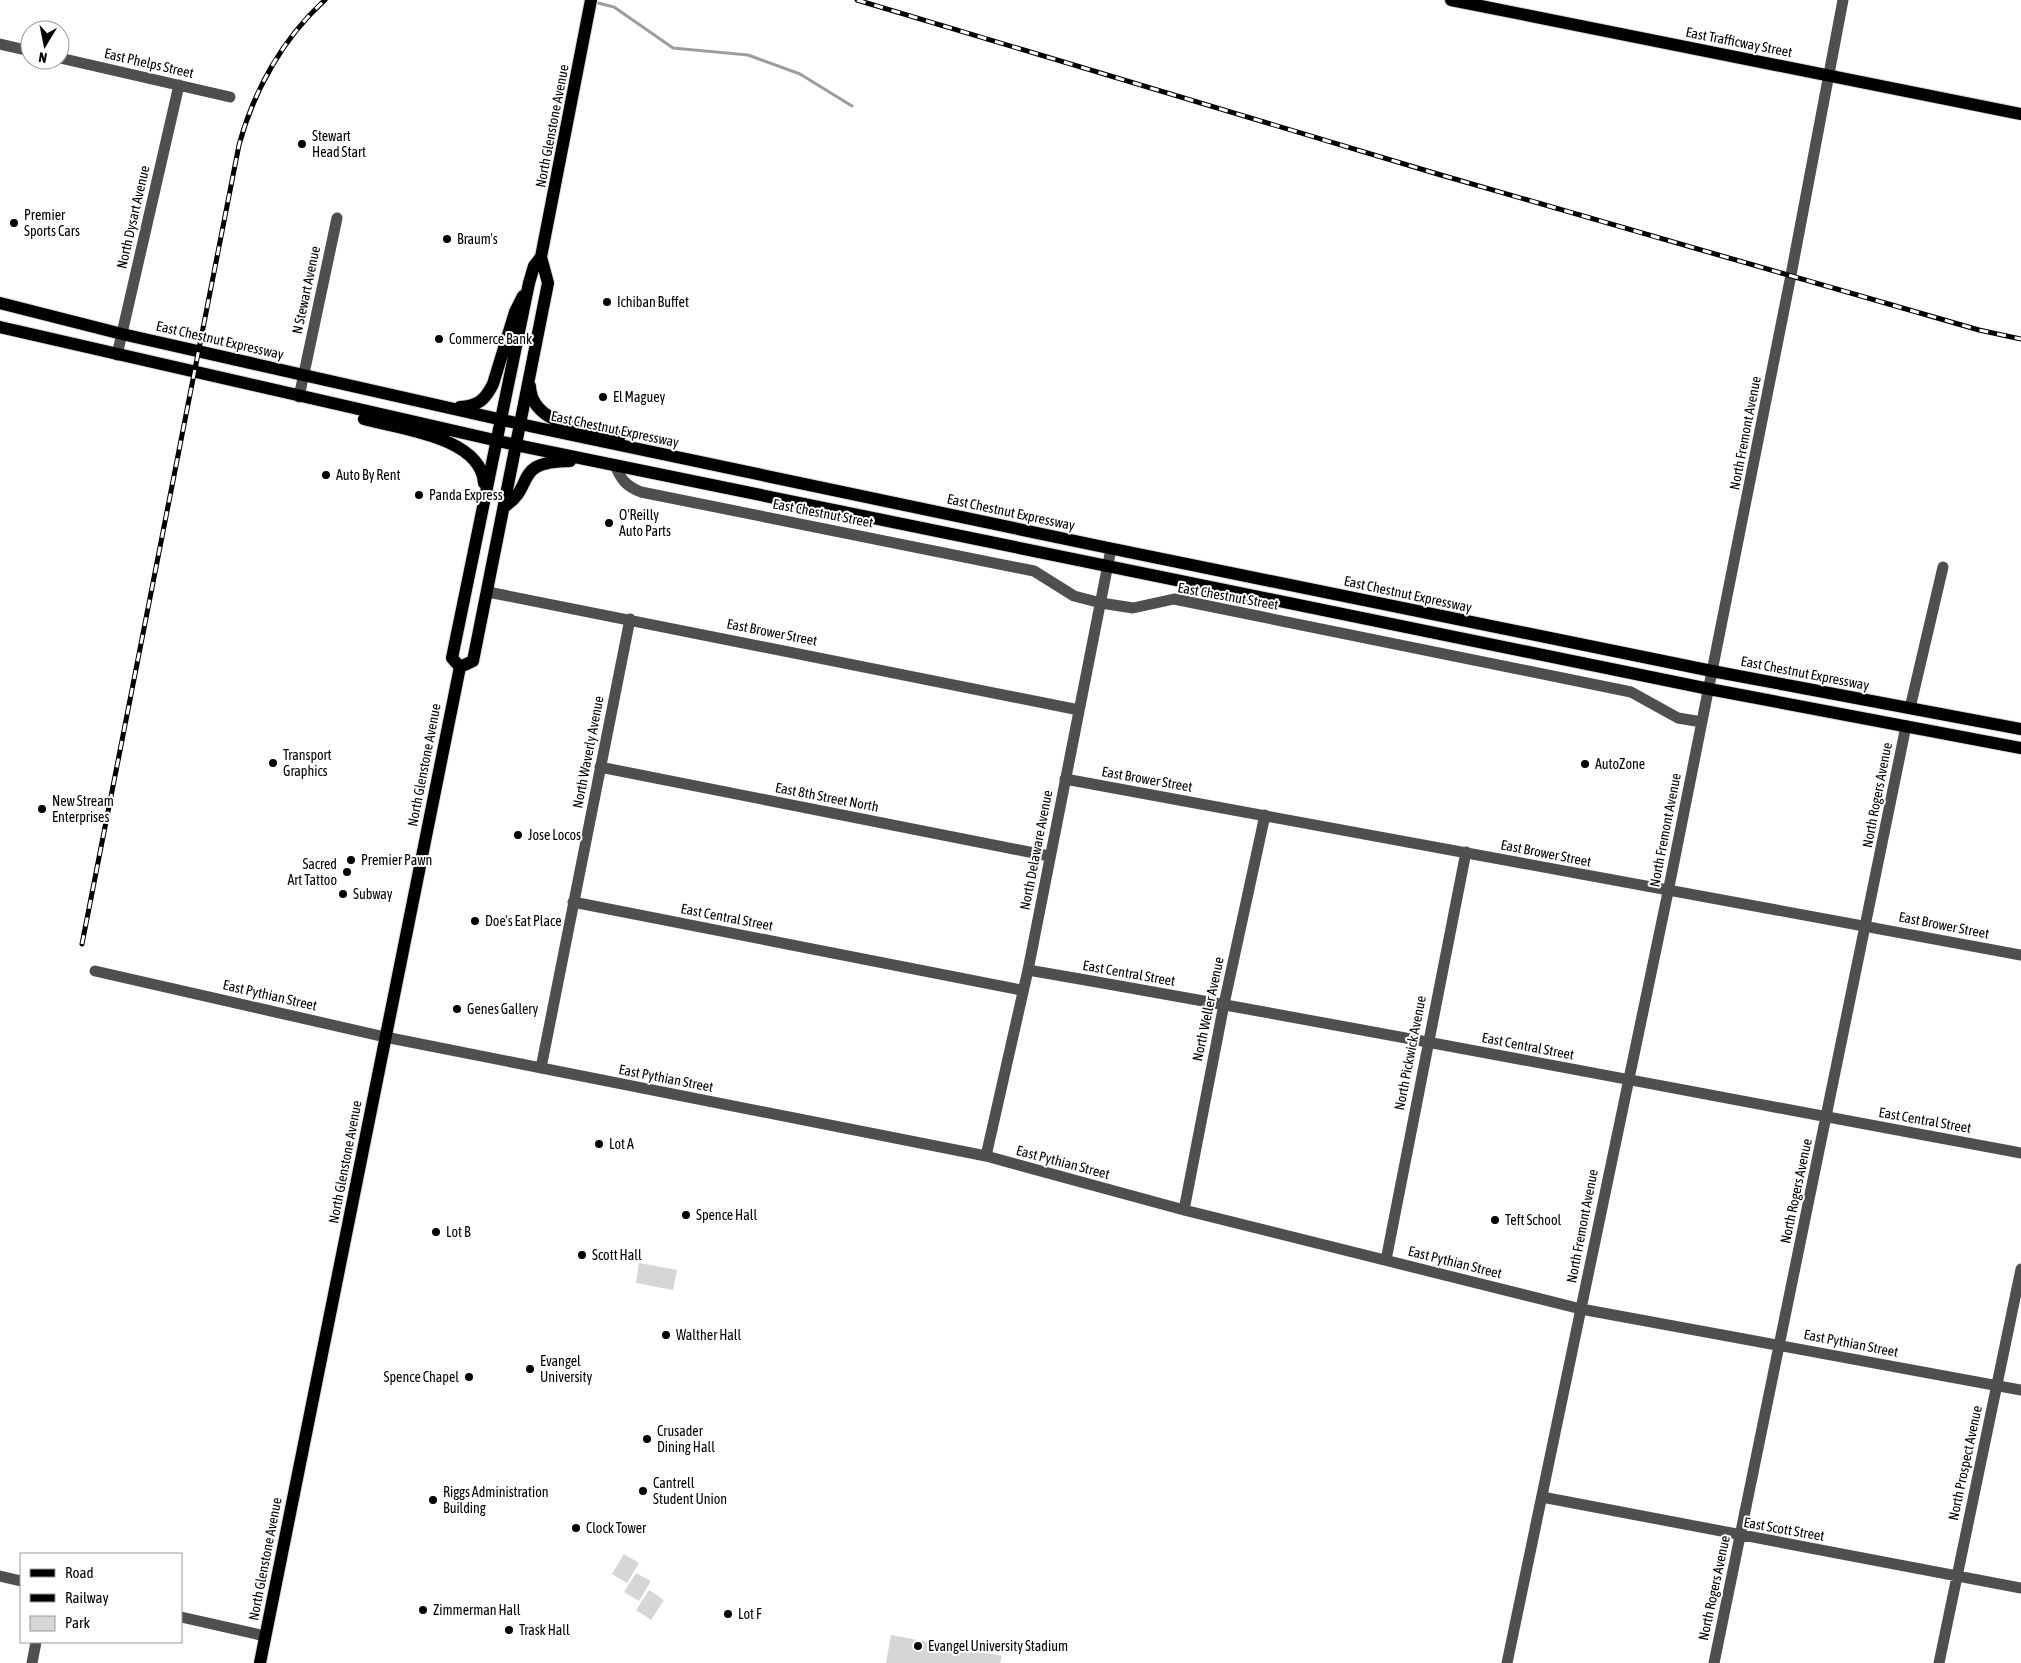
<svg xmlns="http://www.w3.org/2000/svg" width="2021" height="1663" font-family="'Asap Condensed',sans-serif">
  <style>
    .green { fill: #d6d6d6 }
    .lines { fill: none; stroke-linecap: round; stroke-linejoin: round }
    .stream { stroke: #9d9d9d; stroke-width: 3 }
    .major-casing { stroke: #dbdbdb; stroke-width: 14 }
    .minor { stroke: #4f4f4f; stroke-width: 11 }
    .major { stroke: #000; stroke-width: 12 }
    .rail-casing { stroke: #000; stroke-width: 5 }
    .rail { stroke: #fff; stroke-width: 3; stroke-dasharray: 9; stroke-linecap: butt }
    .poi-dot { fill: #000; stroke: #fff; stroke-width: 2 }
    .labels { text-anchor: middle; stroke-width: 4; stroke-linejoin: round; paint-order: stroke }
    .street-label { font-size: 14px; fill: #000; stroke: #fff }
    .poi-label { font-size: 14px; fill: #000; stroke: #fff; text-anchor: start }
  </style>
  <rect width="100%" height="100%" fill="#fff"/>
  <path class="green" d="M639 1263 677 1270 673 1290 636 1283Z
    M624 1554 639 1563 627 1583 612 1574Z
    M636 1573 651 1581 639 1601 624 1592Z
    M649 1590 664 1600 651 1620 636 1610Z
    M891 1635 1002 1656 1000 1663H886Z"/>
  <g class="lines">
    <path class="stream" d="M594 2 614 7 673 48 748 55 800 74 852 106"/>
    <g class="major-casing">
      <path id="major" d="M1451 0 2021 114
        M0 303 122 334 534 427 1099 546 1712 671 2021 729
        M0 327 516 445 1709 689 2021 748
        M530 386C531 426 591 430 620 436
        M460 407C478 406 485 400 493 384L515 312 523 296
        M364 419C400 429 481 437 484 483
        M504 507C537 485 511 462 570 461
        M460 667 452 658 529 283 534 266 541 257 591 0
        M460 667 473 661 548 283 541 257
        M260 1663 460 667"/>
    </g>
    <path class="minor" d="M0 44 30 51
      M60 58 230 97
      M117 355 179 85
      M299 397 337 218
      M615 465C621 480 626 486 641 492L1034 571 1074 596 1101 603 1133 608 1174 599 1631 692 1678 718 1702 722
      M488 592 1079 710
      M1910 708 1943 567
      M600 767 1049 856
      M1065 779 2021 955
      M573 902 1021 990
      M1028 970C1359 1027 1690 1092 2021 1153
      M95 971 385 1037 986 1156 1184 1210 1581 1309 2021 1390
      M541 1068 630 619
      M986 1156 1028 970 1111 549
      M1184 1210 1224 1004 1265 815
      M1386 1260 1466 852
      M1542 1497 2021 1588
      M0 1576 21 1581
      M181 1617 265 1636
      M32 1663 36 1642
      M1507 1663 1668 892 1791 275 1843 0
      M1714 1663 1906 726
      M1939 1663 2021 1269"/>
    <use href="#major" class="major"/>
    <g class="rail-casing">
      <path id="rail" d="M857 0 1441 175 1979 330 2021 339
        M82 944 239 145C254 90 283 38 325 0"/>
    </g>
    <use href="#rail" class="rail"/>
  </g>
  <g class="poi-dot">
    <circle cx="302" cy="144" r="5"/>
    <circle cx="14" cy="223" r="5"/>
    <circle cx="447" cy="239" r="5"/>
    <circle cx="607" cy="302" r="5"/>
    <circle cx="439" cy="339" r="5"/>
    <circle cx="603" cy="397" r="5"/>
    <circle cx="326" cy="475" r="5"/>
    <circle cx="419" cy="495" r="5"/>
    <circle cx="609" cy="523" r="5"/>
    <circle cx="273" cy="763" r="5"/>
    <circle cx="1585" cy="764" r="5"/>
    <circle cx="42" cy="809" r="5"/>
    <circle cx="518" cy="835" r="5"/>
    <circle cx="351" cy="860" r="5"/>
    <circle cx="347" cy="872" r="5"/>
    <circle cx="343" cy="894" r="5"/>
    <circle cx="475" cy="921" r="5"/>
    <circle cx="457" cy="1009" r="5"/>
    <circle cx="599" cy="1144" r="5"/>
    <circle cx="686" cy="1215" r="5"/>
    <circle cx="1495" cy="1220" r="5"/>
    <circle cx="436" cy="1232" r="5"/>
    <circle cx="582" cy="1255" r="5"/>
    <circle cx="666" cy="1335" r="5"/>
    <circle cx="530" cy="1369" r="5"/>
    <circle cx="469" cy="1377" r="5"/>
    <circle cx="647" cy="1439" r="5"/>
    <circle cx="643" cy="1491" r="5"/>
    <circle cx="433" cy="1500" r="5"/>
    <circle cx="576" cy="1528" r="5"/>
    <circle cx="423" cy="1610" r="5"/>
    <circle cx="728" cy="1614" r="5"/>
    <circle cx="509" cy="1630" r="5"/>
    <circle cx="918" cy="1646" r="5"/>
  </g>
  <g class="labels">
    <g class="street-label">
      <text transform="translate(1739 42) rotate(11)" y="5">East Trafficway Street</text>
      <text transform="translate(149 63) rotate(13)" y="5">East Phelps Street</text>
      <text transform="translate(552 126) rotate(-79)" y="5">North Glenstone Avenue</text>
      <text transform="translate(133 217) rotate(-77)" y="5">North Dysart Avenue</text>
      <text transform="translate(306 290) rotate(-78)" y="5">N Stewart Avenue</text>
      <text transform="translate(220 340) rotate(13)" y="5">East Chestnut Expressway</text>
      <text transform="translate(615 429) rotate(12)" y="5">East Chestnut Expressway</text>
      <text transform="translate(1745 433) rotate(-79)" y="5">North Fremont Avenue</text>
      <text transform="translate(1011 512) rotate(12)" y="5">East Chestnut Expressway</text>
      <text transform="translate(823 513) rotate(11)" y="5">East Chestnut Street</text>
      <text transform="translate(1408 594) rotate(12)" y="5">East Chestnut Expressway</text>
      <text transform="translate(1228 596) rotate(10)" y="5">East Chestnut Street</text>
      <text transform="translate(772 632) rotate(11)" y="5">East Brower Street</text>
      <text transform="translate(1805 673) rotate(11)" y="5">East Chestnut Expressway</text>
      <text transform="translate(588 752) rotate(-79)" y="5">North Waverly Avenue</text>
      <text transform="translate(424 765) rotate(-79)" y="5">North Glenstone Avenue</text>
      <text transform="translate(1147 779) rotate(10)" y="5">East Brower Street</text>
      <text transform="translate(1877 795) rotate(-79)" y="5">North Rogers Avenue</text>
      <text transform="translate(827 797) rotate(11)" y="5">East 8th Street North</text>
      <text transform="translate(1665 830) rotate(-79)" y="5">North Fremont Avenue</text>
      <text transform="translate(1036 850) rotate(-79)" y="5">North Delaware Avenue</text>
      <text transform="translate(1546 853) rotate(11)" y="5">East Brower Street</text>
      <text transform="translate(727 917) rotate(11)" y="5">East Central Street</text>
      <text transform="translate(1944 925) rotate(11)" y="5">East Brower Street</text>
      <text transform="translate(1129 973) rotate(10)" y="5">East Central Street</text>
      <text transform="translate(270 995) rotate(13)" y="5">East Pythian Street</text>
      <text transform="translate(1208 1009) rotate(-78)" y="5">North Weller Avenue</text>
      <text transform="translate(1528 1046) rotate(11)" y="5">East Central Street</text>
      <text transform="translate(1410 1053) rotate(-79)" y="5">North Pickwick Avenue</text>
      <text transform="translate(666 1078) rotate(11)" y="5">East Pythian Street</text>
      <text transform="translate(1925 1120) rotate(10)" y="5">East Central Street</text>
      <text transform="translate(345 1162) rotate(-79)" y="5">North Glenstone Avenue</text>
      <text transform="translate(1063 1162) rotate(15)" y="5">East Pythian Street</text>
      <text transform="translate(1796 1191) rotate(-78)" y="5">North Rogers Avenue</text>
      <text transform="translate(1582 1226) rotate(-79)" y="5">North Fremont Avenue</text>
      <text transform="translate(1455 1262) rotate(14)" y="5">East Pythian Street</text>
      <text transform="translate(1851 1343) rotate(11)" y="5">East Pythian Street</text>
      <text transform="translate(1965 1463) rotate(-78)" y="5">North Prospect Avenue</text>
      <text transform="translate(1784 1529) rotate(10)" y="5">East Scott Street</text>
      <text transform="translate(265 1559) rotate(-79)" y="5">North Glenstone Avenue</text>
      <text transform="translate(1714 1588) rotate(-78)" y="5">North Rogers Avenue</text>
    </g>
    <g class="poi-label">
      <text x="312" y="141">Stewart<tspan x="312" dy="16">Head Start</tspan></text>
      <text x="24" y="220">Premier<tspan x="24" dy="16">Sports Cars</tspan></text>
      <text x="457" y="244">Braum's</text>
      <text x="617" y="307">Ichiban Buffet</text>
      <text x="449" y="344">Commerce Bank</text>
      <text x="613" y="402">El Maguey</text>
      <text x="336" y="480">Auto By Rent</text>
      <text x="429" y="500">Panda Express</text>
      <text x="619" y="520">O'Reilly<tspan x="619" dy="16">Auto Parts</tspan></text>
      <text x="283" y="760">Transport<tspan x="283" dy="16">Graphics</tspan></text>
      <text x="1595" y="769">AutoZone</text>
      <text x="52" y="806">New Stream<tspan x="52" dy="16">Enterprises</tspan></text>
      <text x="528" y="840">Jose Locos</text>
      <text x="361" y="865">Premier Pawn</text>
      <text x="337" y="869" text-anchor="end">Sacred<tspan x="337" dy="16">Art Tattoo</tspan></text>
      <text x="353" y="899">Subway</text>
      <text x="485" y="926">Doe's Eat Place</text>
      <text x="467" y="1014">Genes Gallery</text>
      <text x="609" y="1149">Lot A</text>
      <text x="696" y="1220">Spence Hall</text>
      <text x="1505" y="1225">Teft School</text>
      <text x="446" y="1237">Lot B</text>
      <text x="592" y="1260">Scott Hall</text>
      <text x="676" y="1340">Walther Hall</text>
      <text x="540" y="1366">Evangel<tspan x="540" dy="16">University</tspan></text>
      <text x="459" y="1382" text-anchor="end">Spence Chapel</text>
      <text x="657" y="1436">Crusader<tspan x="657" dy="16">Dining Hall</tspan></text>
      <text x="653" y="1488">Cantrell<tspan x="653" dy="16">Student Union</tspan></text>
      <text x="443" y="1497">Riggs Administration<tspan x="443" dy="16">Building</tspan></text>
      <text x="586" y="1533">Clock Tower</text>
      <text x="433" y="1615">Zimmerman Hall</text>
      <text x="738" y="1619">Lot F</text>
      <text x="519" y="1635">Trask Hall</text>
      <text x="928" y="1651">Evangel University Stadium</text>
    </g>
  </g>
  <rect x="20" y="1553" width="162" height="90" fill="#ffffff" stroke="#999999"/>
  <rect x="30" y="1569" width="25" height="8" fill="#000000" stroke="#999999"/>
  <text x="65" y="1578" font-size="15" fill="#000000">Road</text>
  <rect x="30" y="1594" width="25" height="8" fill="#000000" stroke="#999999"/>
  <text x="65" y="1603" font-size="15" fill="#000000">Railway</text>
  <rect x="30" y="1616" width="25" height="15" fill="#d6d6d6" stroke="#999999"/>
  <text x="65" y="1628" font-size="15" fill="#000000">Park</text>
  <g transform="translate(45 45) rotate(190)"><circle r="24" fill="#ffffff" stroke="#999999"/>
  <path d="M0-4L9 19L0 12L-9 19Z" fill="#000000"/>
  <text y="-8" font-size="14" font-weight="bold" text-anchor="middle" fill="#000000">N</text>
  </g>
</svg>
